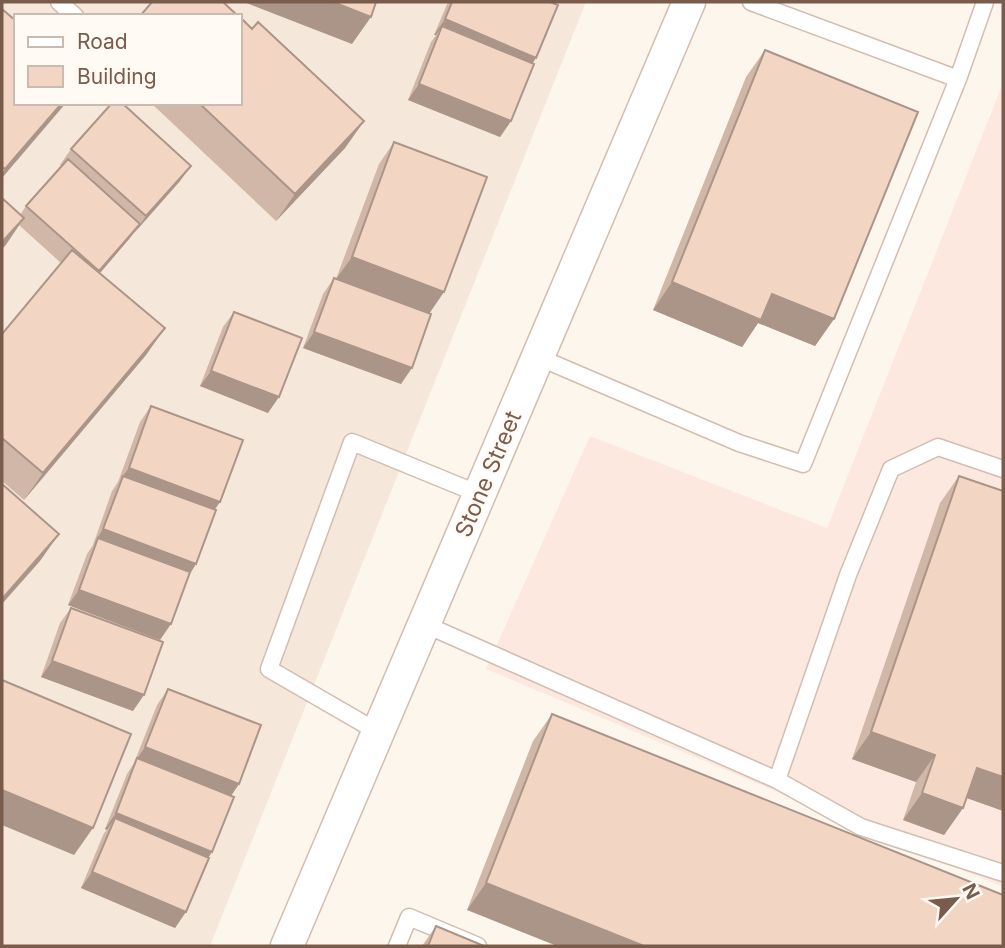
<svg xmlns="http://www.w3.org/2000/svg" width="1005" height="948" font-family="Inter,sans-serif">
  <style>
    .residential { fill: #f5e8da; fill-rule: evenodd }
    .commercial { fill: #fde8e0 }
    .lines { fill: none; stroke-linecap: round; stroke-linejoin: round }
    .lane-casing { stroke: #d1beb0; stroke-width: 19 }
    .street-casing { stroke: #d1beb0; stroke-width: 35 }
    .lane { stroke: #fff; stroke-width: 16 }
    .street { stroke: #fff; stroke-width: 32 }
    .wall { fill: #d1b7a8 }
    .shaded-wall { fill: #aa9588 }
    .building { fill: #f3d5c3; stroke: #aa9588; stroke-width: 2 }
    .labels { text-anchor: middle; stroke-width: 5; stroke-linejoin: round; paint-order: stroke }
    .street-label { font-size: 23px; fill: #7a5c4d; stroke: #fffaf3 }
  </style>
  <rect width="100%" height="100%" fill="#fdf6ec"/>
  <path class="residential" d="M2 2H586L210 946H2ZM16 16H240V103H16Z"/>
  <path class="commercial" d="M1003 83V887L486 669 590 436 827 528Z"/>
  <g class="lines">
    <g class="lane-casing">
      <path id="lane" d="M59 2 75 16
        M751 2 958 79 985 2
        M538 357 739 443 803 464 958 79
        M424 624 777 780 848 575 891 469 938 447 1003 469
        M378 732 269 669 352 442 479 494
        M777 780 861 827 1003 873
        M397 946 409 917 478 946"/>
    </g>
    <g class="street-casing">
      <path id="street" d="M287 946 689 2"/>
    </g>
    <use href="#lane" class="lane"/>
    <use href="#street" class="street"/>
  </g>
  <path class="wall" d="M448 2H550L533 63 511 121 500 137 408 100 431 42 436 35H434Z
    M252 29 364 121 345 148 276 221 151 103H240Z
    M765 50 834 319 815 346 758 323 742 347 653 310 746 77Z
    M394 142 430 313 401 384 303 348 323 294 334 278 336 279 379 164Z
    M71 149 180 181 135 232 100 273 146 355 24 500 2 481V334L61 263 19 225 5 246 20 215 26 206 61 166 60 165Z
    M234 312 268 413 200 386 223 327Z
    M151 406 215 510 196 564 189 575 160 640 68 605 87 554 93 545 112 491 118 482 140 422Z
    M959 476 967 798 963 808 944 835 903 820 916 782 852 759 940 503Z
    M71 608 133 711 41 677 60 623Z
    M168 689 239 784 231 796 212 852 208 858 175 928 81 888 104 833 107 830 105 829 127 774 134 763 157 705Z
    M552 714 1003 895 467 910 533 741Z
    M436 926 484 946H422Z"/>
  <path class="shaded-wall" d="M244 2H333L371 17 352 44Z
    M445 19 536 58 526 73 442 26 436 35H434Z
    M419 84 511 121 500 137 408 100Z
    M62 103H66L2 178V173L5 169Z
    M364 121 345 148 276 221 295 194Z
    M191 166 180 181 135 232 146 216Z
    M24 218 5 246 2 249V242Z
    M140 224 129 239 88 287 99 271Z
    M352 257 444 292 429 314 336 279Z
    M672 282 772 294 834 319 815 346 758 323 742 347 653 310Z
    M165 328 146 355 24 500 43 473Z
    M314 332 412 368 401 384 303 348Z
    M211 371 279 397 268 413 200 386Z
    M129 468 220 502 209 518 122 477Z
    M103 529 196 564 186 580 98 538 93 545Z
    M59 534 40 561 2 604V599Z
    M79 590 171 624 160 640 68 605Z
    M52 661 144 695 133 711 41 677Z
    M871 732 935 755 916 782 852 759Z
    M145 747 239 784 228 800 137 758 134 763Z
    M977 768 1003 777V811L958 795Z
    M2 790 93 828 74 855 2 825Z
    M922 793 963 808 944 835 903 820Z
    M116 813 212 852 201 868 115 818 107 830 105 829Z
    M92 872 186 912 175 928 81 888Z
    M486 883 644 946H557L467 910Z"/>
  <path class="building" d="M152 2H223L238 16H140Z
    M333 2H376L371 17Z
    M452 2H550L558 5 536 58 445 19Z
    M2 9 16 21V103H62L5 169 2 167Z
    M240 17 252 29 258 22 364 121 295 194 199 103H240Z
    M442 26 534 64 511 121 419 84Z
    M765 50 918 112 834 319 772 294 761 320 672 282Z
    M112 103H122L191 166 146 216 71 149Z
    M394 142 487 177 444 292 352 257Z
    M68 159 140 224 99 271 26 206Z
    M2 198 24 218 2 242Z
    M72 250 165 328 43 473 2 438V334Z
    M334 278 431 314 412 368 314 332Z
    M234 312 302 338 279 397 211 371Z
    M151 406 243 440 220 502 129 468Z
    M123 476 216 510 196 564 103 529Z
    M959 476 1003 491V777L977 768 963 808 922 793 935 755 871 732Z
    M2 484 59 534 2 599Z
    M98 538 190 572 171 624 79 590Z
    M71 608 163 642 144 695 52 661Z
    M2 680 131 734 93 828 2 790Z
    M168 689 261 725 239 784 145 747Z
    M552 714 1003 895V946H644L486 883Z
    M137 758 234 797 212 852 116 813Z
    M115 818 209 858 186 912 92 872Z
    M436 926 484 946H428Z"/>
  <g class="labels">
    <g class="street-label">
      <text transform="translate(488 474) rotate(-67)" y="8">Stone Street</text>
    </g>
  </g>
  <rect width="1005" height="948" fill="none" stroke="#7a5c4d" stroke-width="7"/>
  <rect x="14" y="14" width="228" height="91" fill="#fffaf3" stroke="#cabbb1" stroke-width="2"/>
  <rect x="28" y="37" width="35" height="10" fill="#ffffff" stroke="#cabbb1" stroke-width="2"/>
  <text x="77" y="49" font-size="21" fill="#7a5c4d">Road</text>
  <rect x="28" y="66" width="35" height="21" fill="#f3d5c3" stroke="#cabbb1" stroke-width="2"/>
  <text x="77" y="84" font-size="21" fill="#7a5c4d">Building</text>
  <g transform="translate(956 899) rotate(63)" stroke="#fffaf3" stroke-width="5" paint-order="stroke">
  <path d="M0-5L12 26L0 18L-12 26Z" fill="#7a5c4d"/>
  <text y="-10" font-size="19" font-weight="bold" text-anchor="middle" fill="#7a5c4d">N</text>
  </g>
</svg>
